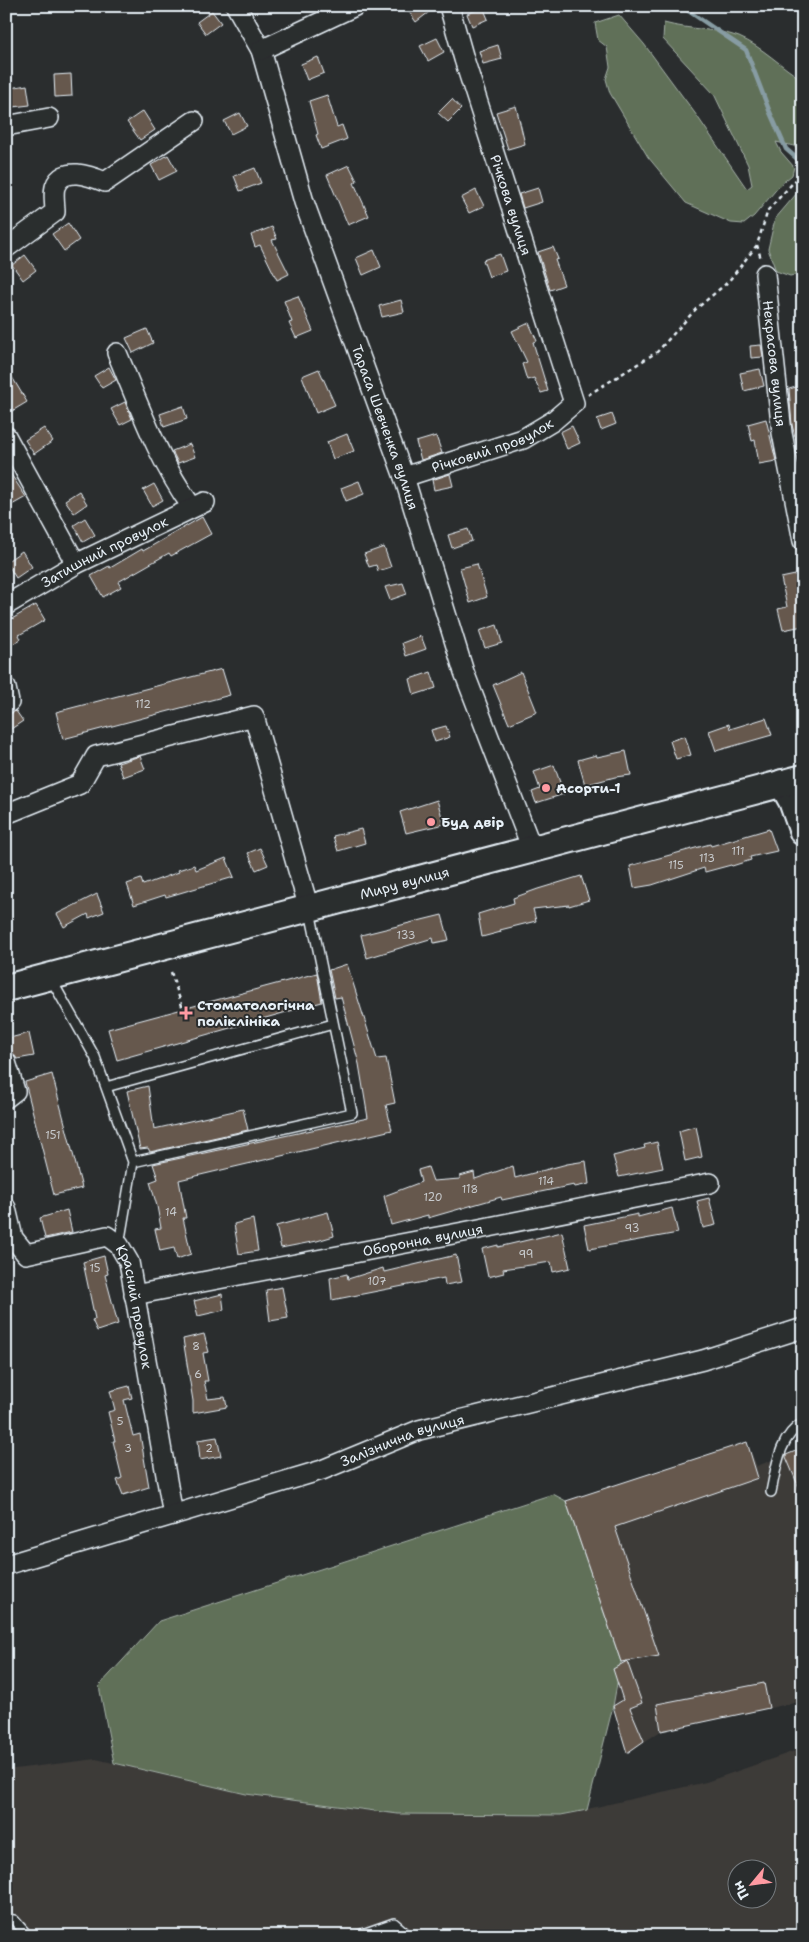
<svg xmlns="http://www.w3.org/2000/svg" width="809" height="1942" font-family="'Shantell Sans',sans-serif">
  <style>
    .built { fill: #3c3a38; fill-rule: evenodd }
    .green { fill: #617058; stroke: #a4b0a8 }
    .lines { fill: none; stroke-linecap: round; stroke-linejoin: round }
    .stream { stroke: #879ca3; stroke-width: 4.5 }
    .building { fill: #66584e; stroke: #e8f1f8 }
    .lane-casing { stroke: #e8f1f8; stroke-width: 12 }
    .street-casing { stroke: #e8f1f8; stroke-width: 22 }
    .secondary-casing { stroke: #e8f1f8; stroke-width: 30 }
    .path { stroke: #e8f1f8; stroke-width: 2.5; stroke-dasharray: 4 4; stroke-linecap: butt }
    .lane { stroke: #2a2d2e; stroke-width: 9 }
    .street { stroke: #2a2d2e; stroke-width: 19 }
    .secondary { stroke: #2a2d2e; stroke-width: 26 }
    .poi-dot { fill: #ff9aa2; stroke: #2a2d2e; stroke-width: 2 }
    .labels { text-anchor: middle; stroke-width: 4; stroke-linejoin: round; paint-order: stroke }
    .number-label { font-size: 11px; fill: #c8cbce }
    .street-label { font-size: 14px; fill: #e8f1f8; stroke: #2a2d2e }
    .poi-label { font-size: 14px; font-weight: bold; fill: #e8f1f8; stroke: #2a2d2e; text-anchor: start }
  </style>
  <rect width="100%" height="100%" fill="#2a2d2e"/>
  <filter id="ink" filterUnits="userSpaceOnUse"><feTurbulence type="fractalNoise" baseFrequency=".02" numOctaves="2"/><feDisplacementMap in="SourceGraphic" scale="10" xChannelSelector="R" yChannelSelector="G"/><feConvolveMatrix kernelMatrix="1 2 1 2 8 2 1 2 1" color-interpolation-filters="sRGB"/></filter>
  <g filter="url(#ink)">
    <path class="built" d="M747 1442 757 1466 803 1448V1701L661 1731 627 1753 613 1706 621 1662 566 1501Z
      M803 1748V1936H6V1770L96 1759 246 1794 398 1814 561 1815 706 1782ZM736 1870H766V1900H736Z"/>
    <path class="green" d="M619 15 644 44 697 116 747 189 752 185 748 165 714 94 663 39 664 23C689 30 715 28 739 37 763 47 781 67 803 80V156L794 146 776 142 781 152 794 167 792 175 780 185 754 216 744 224 731 223 686 203 648 157 610 93 606 79 610 67 607 47 598 40 595 23Z
      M803 186V273L790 276 776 271 768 249 775 219Z
      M553 1494 566 1501 621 1662 613 1706 587 1810 561 1815 398 1814 246 1794 114 1763 99 1686 159 1621Z"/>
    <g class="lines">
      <path class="stream" d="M681 6 746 50 769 110 786 149 803 164"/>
    </g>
    <path class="building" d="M405 6H437L416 22Z
      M483 7 488 19 472 26 467 14Z
      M212 11 221 23 206 34 197 22Z
      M437 38 444 52 428 61 420 46Z
      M498 45 502 59 483 64 479 51Z
      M318 57 324 73 307 80 301 64Z
      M71 74 72 96 55 97 54 75Z
      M27 85 30 105 13 107 10 88Z
      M327 95 337 127 342 125 347 139 321 149 316 135 318 134 309 101Z
      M452 99 461 109 448 122 438 113Z
      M516 106 525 144 508 149 496 112Z
      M143 111 155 130 140 140 127 122Z
      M240 113 247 126 231 134 224 121Z
      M168 155 177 171 159 180 151 165Z
      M349 165 357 181 354 183 369 216 348 225 327 175Z
      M255 168 261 183 240 191 234 176Z
      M538 188 542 202 523 208 519 194Z
      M476 190 484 206 469 213 461 198Z
      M68 223 79 240 64 251 52 234Z
      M272 227 277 239 272 240 289 274 277 280 260 245 255 247 251 235Z
      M553 247 558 259 555 260 564 285 550 290 538 252Z
      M374 250 381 267 363 275 356 258Z
      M500 254 506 271 489 277 483 260Z
      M25 255 36 270 23 280 12 265Z
      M298 296 313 331 296 338 289 323 292 322 284 301Z
      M401 300 404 312 382 317 379 306Z
      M529 323 537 341 533 342 548 391 541 393 534 378 527 380 522 364 527 362 512 331Z
      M147 329 153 343 133 353 126 338Z
      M761 345 763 357 751 358 750 346Z
      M6 367 27 402 12 411 6 402Z
      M109 367 116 380 102 388 94 376Z
      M319 369 335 405 316 413 302 376Z
      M760 369 764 386 744 391 740 373Z
      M803 385V448H798L792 425 789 389Z
      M125 402 132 419 120 425 111 409Z
      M183 406 187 419 164 427 160 414Z
      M612 414 616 424 601 430 597 419Z
      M766 419 776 461 759 464 755 440 752 441 748 424Z
      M572 426 580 443 567 449 560 432Z
      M44 428 53 441 34 454 25 440Z
      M347 434 354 451 333 459 327 442Z
      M436 436 442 453 421 460 416 442Z
      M190 444 195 457 178 463 172 451Z
      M6 467 26 497 10 506 6 499Z
      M450 474 453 486 434 490 432 480Z
      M359 481 364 494 346 501 341 488Z
      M154 484 163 500 152 506 143 490Z
      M79 491 87 504 74 513 65 500Z
      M202 517 211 534 171 556 169 553 118 582 121 587 103 597 91 576 109 566 110 568 142 549 143 551Z
      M85 518 95 535 83 542 74 525Z
      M468 529 472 541 452 548 448 535Z
      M384 547 391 567 378 571 376 565 369 567 364 554Z
      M22 551 32 567 16 578 6 562Z
      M477 564 487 597 470 603 460 568Z
      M800 574 803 587V626L783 630 778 609 787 607 781 578Z
      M403 583 407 594 390 600 385 587Z
      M36 605 45 620 19 635 21 639 6 648V616L10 620Z
      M497 625 502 643 485 648 479 631Z
      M421 636 426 649 406 656 402 643Z
      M222 669 230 695 63 739 56 712Z
      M431 672 436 688 414 695 410 679Z
      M521 672 537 712 509 724 493 685Z
      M16 711 23 721 11 729 6 721V715Z
      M766 718 772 735 716 751 709 731 729 724 730 729Z
      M446 726 450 737 435 742 431 730Z
      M685 736 691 755 676 759 670 741Z
      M626 751 631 775 615 777 585 785 578 760 596 755 597 757Z
      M140 756 145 769 123 777 118 763Z
      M554 765 564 794 536 803 532 792 540 789 534 772Z
      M437 800 444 824 406 833 400 812Z
      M361 829 365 843 338 851 333 836Z
      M769 829 777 851 750 857 751 860 732 866 731 865 705 872 704 868 652 885 634 888 630 866 710 844 711 846Z
      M260 848 268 865 256 870 248 853Z
      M226 858 234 877 166 897 165 895 134 905 127 884 141 879 143 885 179 872 178 870 194 865 196 870Z
      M581 876 589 900 569 906V905L533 909 536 921 500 930 501 932 482 937 478 914 514 903 513 898 538 889Z
      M97 894 104 912 89 918 88 914 64 927 57 914Z
      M442 915 449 940 434 943 433 938 367 958 361 935Z
      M347 964 377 1059 386 1058 395 1103 386 1105 392 1130 179 1180 186 1218H183L191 1254 177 1259 174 1248 160 1251 155 1229 161 1228 157 1206 150 1182 158 1179 153 1164 368 1118 359 1064 341 997 335 998 329 970Z
      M317 973 322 1002 117 1060 108 1029Z
      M29 1033 34 1056 17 1059 13 1053 6 1051V1039Z
      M52 1074 82 1188 54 1195 25 1082Z
      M148 1086 154 1129 243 1109 248 1130 150 1152 148 1148 140 1149 127 1091Z
      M696 1126 702 1157 685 1161 679 1131Z
      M657 1142 663 1168 619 1177 613 1156 645 1148 644 1145Z
      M586 1161 589 1184 575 1187 574 1185 502 1200 501 1197 428 1218V1215L391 1225 384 1196 421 1182 418 1170 428 1167 433 1181 460 1179V1176L474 1172 475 1179 513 1166 515 1178 567 1164Z
      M709 1198 716 1225 703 1228 697 1201Z
      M672 1208 678 1233 589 1249 584 1225 638 1214V1217Z
      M67 1210 72 1232 45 1238 40 1218Z
      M328 1212 334 1236 317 1241 281 1248 276 1226Z
      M253 1219 258 1251 239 1254 234 1224Z
      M562 1232 570 1268 553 1272 551 1262 503 1269 504 1273 488 1277 482 1249 498 1245V1247Z
      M456 1255 462 1282 445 1285 444 1278 332 1300 330 1278 347 1274 348 1279 383 1268 384 1272Z
      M104 1256 108 1274 105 1275 118 1324 97 1331 92 1320 95 1319 83 1262Z
      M282 1287 288 1318 270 1321 266 1290Z
      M222 1294 224 1310 198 1316 194 1301Z
      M204 1334 209 1352 203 1353 208 1381H204L208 1399 225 1397 227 1407 193 1413V1401L183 1339Z
      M129 1386 132 1398 124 1400 133 1436 140 1434 149 1487 123 1495 117 1480 122 1478 113 1441H115L108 1412 115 1410 110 1391Z
      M217 1437 221 1456 200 1460 198 1440Z
      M747 1442 758 1478 615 1527 659 1656 621 1662 566 1501Z
      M803 1448V1497L786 1457V1455Z
      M627 1661 642 1703 630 1708 644 1741 627 1753 613 1706 623 1700 613 1669Z
      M764 1683 769 1708 661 1731 657 1704Z"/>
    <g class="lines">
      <g class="lane-casing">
        <path id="lane" d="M51 979 95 1057 133 1162 119 1245
          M106 1087 333 1024
          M133 1162 352 1113 310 911
          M771 1492C776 1469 779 1436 803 1423
          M6 1919 14 1920 28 1936
          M357 1936 394 1923 409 1936"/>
      </g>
      <g class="street-casing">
        <g id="street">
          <path id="s1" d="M236 6 261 50 304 202 404 477 464 672 532 849"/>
          <path d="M261 50 355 6"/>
          <path d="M6 126 49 118"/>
          <path d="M6 248 55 212C55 205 53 194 55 187 62 165 91 176 105 182L194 121"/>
          <path id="s2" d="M765 274 782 433 803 541"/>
          <path d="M117 353C139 405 159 462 192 507"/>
          <path d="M6 436 76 564"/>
          <path id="s3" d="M404 477 523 439 553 421 574 403 464 59 449 6"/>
          <path id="s4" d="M6 605 76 564 205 502"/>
          <path d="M6 688 9 702 6 704"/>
          <path d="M6 814 80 784 96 756 254 716 309 909"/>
          <path d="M6 1062 15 1091 6 1098"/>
          <path id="s5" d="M6 1208 13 1238 26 1254 107 1236 119 1245 129 1262 173 1515"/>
          <path id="s6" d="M134 1295 474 1230 710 1183"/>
          <path id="s7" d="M6 1565 322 1470 419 1430 703 1360 803 1328"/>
        </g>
      </g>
      <g class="secondary-casing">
        <g id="secondary">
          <path d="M782 783 792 801 803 832"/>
          <path id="s8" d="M6 988 803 778"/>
        </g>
      </g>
      <path class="path" d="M757 245 761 259
        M588 395 657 352 696 309 728 282 757 245 768 210 803 172
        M171 972 183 1009"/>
      <use href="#lane" class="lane"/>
      <use href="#street" class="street"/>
      <use href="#secondary" class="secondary"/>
    </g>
  </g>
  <g class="poi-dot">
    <circle cx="546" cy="788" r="5"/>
    <circle cx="431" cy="822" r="5"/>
    <path d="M183.5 1005.5h5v5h5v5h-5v5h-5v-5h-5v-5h5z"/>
  </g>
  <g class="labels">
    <g class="number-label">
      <text x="143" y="708">112</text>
      <text x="738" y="855">111</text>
      <text x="707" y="862">113</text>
      <text x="676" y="869">115</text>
      <text x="406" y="939">133</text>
      <text x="53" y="1139">151</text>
      <text x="546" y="1185">114</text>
      <text x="470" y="1193">118</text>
      <text x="433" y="1201">120</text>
      <text x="171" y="1216">14</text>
      <text x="632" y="1232">93</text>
      <text x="526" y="1258">99</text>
      <text x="95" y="1272">15</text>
      <text x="377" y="1285">107</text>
      <text x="196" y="1350">8</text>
      <text x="198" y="1378">6</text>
      <text x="120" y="1425">5</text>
      <text x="128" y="1452">3</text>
      <text x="209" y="1452">2</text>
    </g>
    <g class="street-label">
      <text transform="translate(511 205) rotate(72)" y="5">Річкова вулиця</text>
      <text dy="5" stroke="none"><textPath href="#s2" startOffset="90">Некрасова вулиця</textPath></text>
      <text dy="5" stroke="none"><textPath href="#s1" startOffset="448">Тараса Шевченка вулиця</textPath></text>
      <text dy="5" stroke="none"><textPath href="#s3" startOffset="94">Річковий провулок</textPath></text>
      <text dy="5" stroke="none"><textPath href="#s4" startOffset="112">Затишний провулок</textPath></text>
      <text dy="5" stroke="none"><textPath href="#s8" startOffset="412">Миру вулиця</textPath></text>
      <text dy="5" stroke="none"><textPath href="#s6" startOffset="294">Оборонна вулиця</textPath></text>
      <text dy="5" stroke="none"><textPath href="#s5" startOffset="214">Красний провулок</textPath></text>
      <text dy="5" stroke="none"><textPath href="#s7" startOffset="416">Залізнична вулиця</textPath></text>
    </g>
    <g class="poi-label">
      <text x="556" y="793">Асорти-1</text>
      <text x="441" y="827">Буд двір</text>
      <text x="197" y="1010">Стоматологічна<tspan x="197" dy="16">поліклініка</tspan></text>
    </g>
  </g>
  <rect width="809" height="1942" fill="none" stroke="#2a2d2e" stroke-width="25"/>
  <rect x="12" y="12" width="784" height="1917" fill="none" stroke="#e8f1f8" stroke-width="2" filter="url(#ink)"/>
  <g transform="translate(752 1884) rotate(241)"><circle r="24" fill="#2a2d2e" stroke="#767b7f"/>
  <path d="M0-4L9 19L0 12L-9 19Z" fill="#ff9aa2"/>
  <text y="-8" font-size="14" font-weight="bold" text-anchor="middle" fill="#e8f1f8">Пн</text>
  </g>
</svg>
